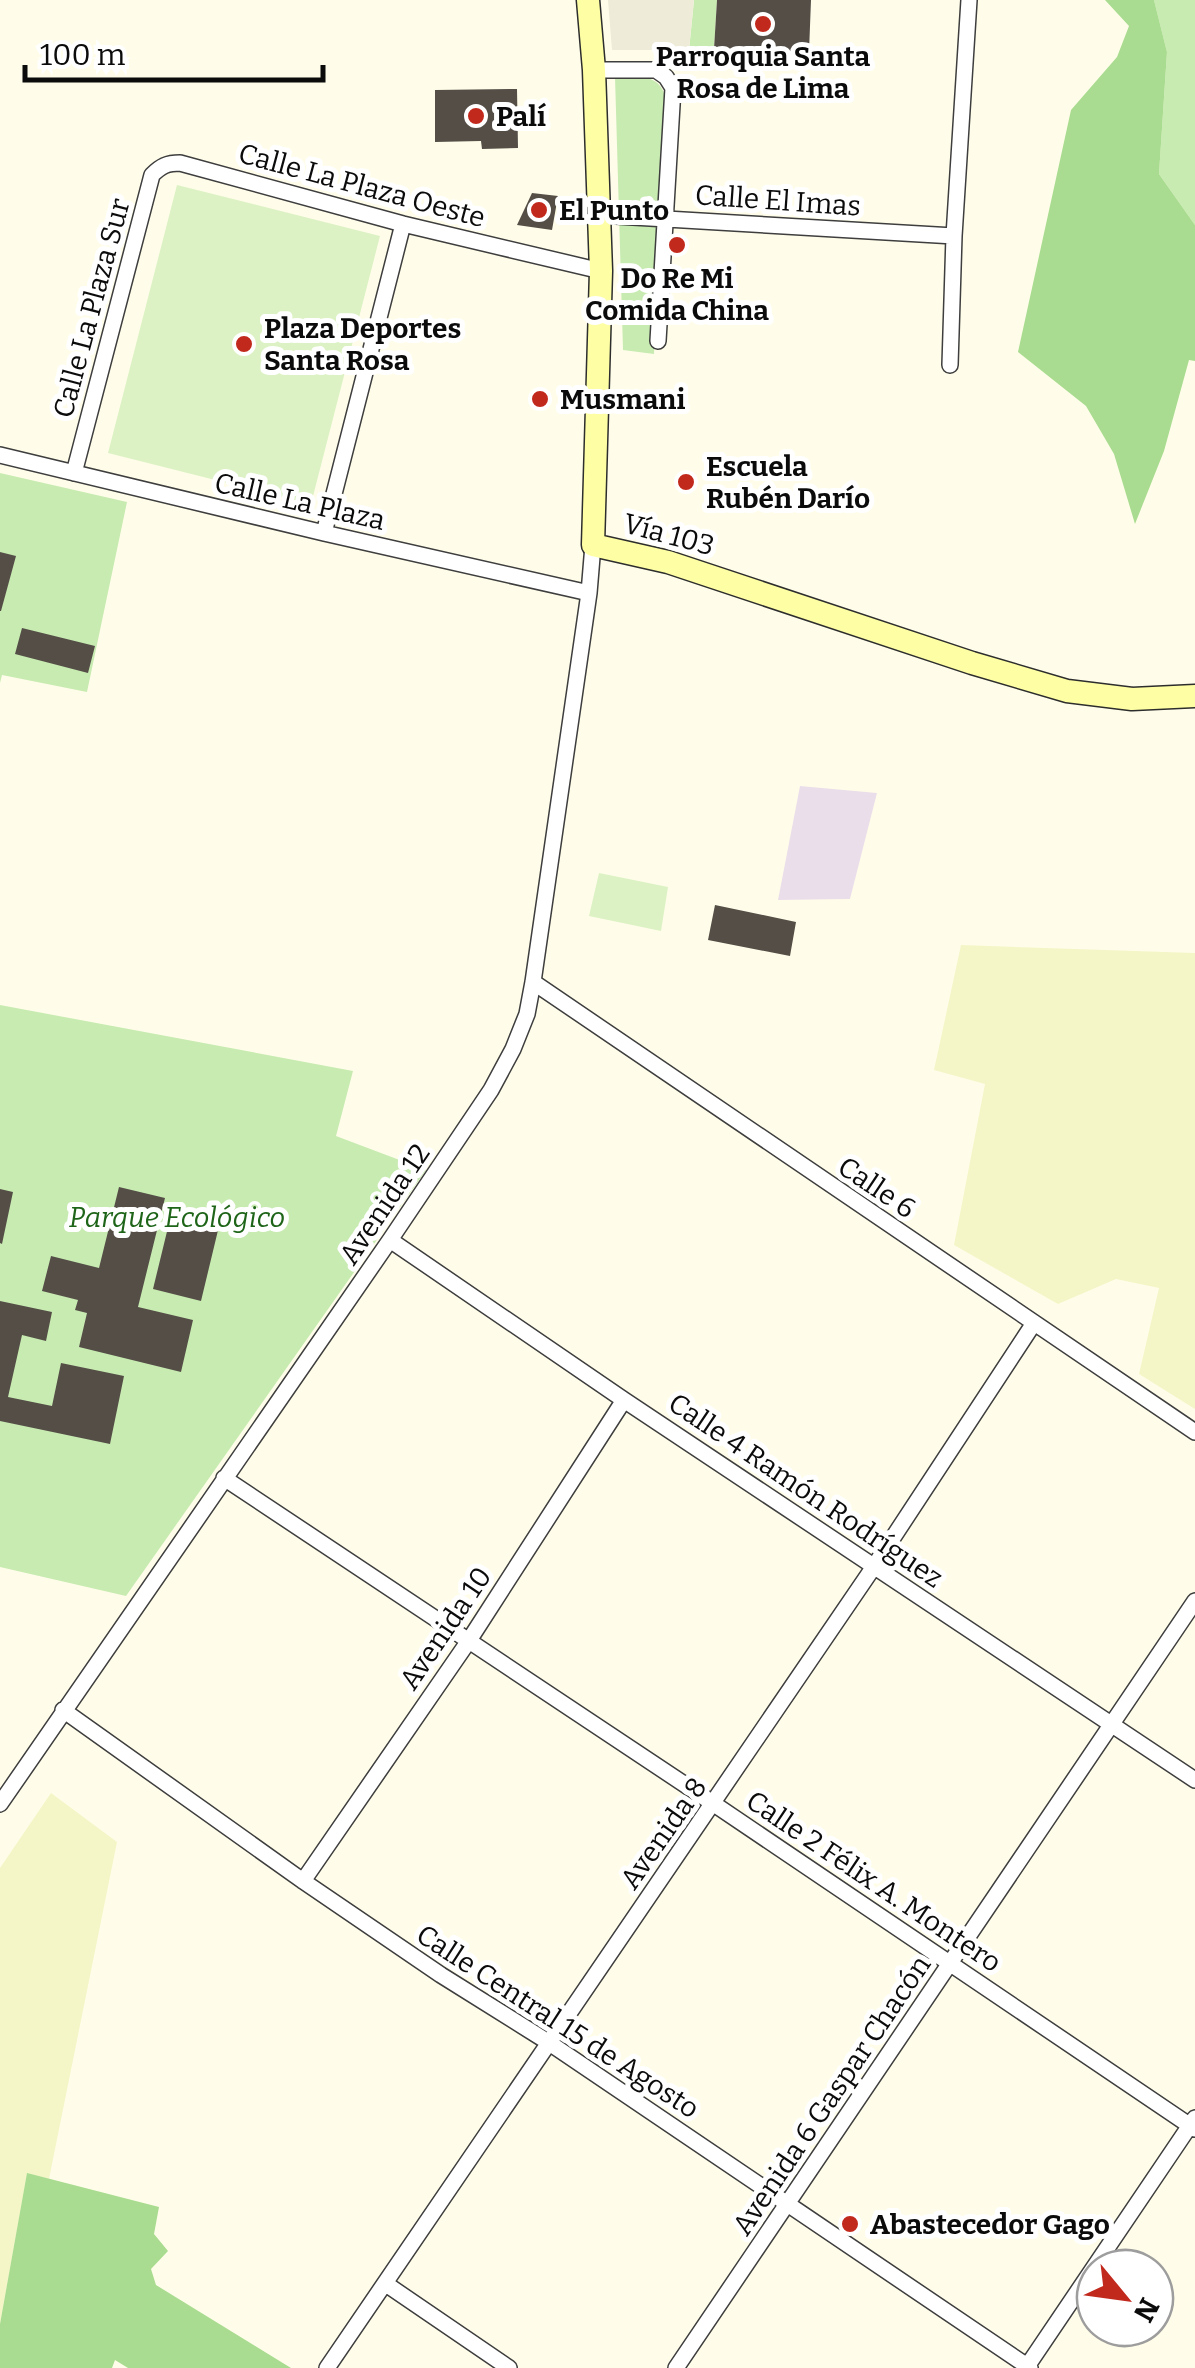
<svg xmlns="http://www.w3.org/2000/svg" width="1195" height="2368" font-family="Bitter,serif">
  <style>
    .industrial { fill: #ebdeeb }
    .farmland { fill: #f4f6c8 }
    .green { fill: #c8ebb2 }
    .forest { fill: #a9dc90 }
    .pitch { fill: #dcf2c4 }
    .plaza { fill: #eeebd9 }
    .building { fill: #544e47 }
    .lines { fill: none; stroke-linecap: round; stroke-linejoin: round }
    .minor-casing { stroke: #3e3e3e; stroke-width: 18 }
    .secondary-casing { stroke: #2d2d2d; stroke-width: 25 }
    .minor { stroke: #fff; stroke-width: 15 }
    .secondary { stroke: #feffa4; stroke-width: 22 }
    .poi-dot { fill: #c2291d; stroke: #fff; stroke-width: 4 }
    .labels { text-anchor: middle; stroke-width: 10; stroke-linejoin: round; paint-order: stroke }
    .poi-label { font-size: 28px; font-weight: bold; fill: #0b0b0b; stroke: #fff; text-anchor: start }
    .street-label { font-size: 28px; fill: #0b0b0b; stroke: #fff }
    .park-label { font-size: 28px; font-style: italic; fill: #1f6519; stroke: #fff }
  </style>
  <rect width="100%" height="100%" fill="#fffde9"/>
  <path class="industrial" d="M800 786 877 793 850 899 778 900Z"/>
  <path class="farmland" d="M961 945 1195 953V1409L1139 1374 1159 1288 1116 1279 1058 1304 954 1245 985 1084 934 1070Z
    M51 1793 117 1842 49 2179 27 2174 0 2324V1868Z"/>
  <path class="green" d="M694 0H717L714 49 689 50Z
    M1154 0H1195V225L1159 174 1167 52Z
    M615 77C638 77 658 72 666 98L654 354 623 350Z
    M0 473 127 502 87 692 2 675 0 683Z
    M0 1005 353 1071 336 1136 426 1170 126 1596 0 1567Z"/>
  <path class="forest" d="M1105 0H1154L1167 52 1159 174 1195 225V361L1189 360 1164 451 1135 524 1114 454 1086 406 1018 352 1071 110 1117 57 1129 26Z
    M27 2173 159 2207 154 2234 168 2251 151 2269 156 2285 291 2368H128L115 2360 112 2368H0V2324Z"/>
  <path class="pitch" d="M177 185 380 236 311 504 108 453Z
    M599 873 668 887 661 931 589 916Z"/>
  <path class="plaza" d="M608 0H694L689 50H612Z"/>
  <path class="building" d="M717 0H811L809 52 714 49Z
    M517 89 518 148 482 149 481 141 435 142V90Z
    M532 193 558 196 552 230 517 225Z
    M0 552 16 556 1 611H0Z
    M22 628 95 646 88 673 15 654Z
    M715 905 796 922 790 956 708 940Z
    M119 1187 165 1198 138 1307 193 1320 181 1372 79 1347 87 1313 75 1310 78 1300 42 1291 51 1256 99 1268Z
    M0 1189 13 1192 2 1244 0 1243Z
    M172 1211 220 1222 201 1301 153 1289Z
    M0 1301 52 1312 46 1341 22 1335 8 1397 52 1406 61 1363 124 1376 110 1444 0 1421Z"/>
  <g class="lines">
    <g class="minor-casing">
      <path id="minor" d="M594 70H656L666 77 673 88 658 341
        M599 215 954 236
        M950 365 954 236 969 0
        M0 455 324 533 589 593
        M74 473 152 175C161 166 167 163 180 163L403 224 601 271
        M324 533 403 224
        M533 982 1195 1432
        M390 1240 624 1400 1195 1780
        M224 1478 714 1804 1195 2129
        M63 1710 303 1881 441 1975 548 2042 1030 2368
        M0 1804 390 1240 491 1090 513 1049 527 1014 533 982 589 593 593 545
        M303 1881 468 1642 624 1400
        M386 2284 509 2368
        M327 2368 875 1565 1034 1323
        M676 2368 1195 1601
        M1026 2368 1195 2118"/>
    </g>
    <g class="secondary-casing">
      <path id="secondary" d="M588 0 594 70 601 271 593 545 668 562 972 663 1067 691 1132 699 1195 696"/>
    </g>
    <use href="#minor" class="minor"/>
    <use href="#secondary" class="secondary"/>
  </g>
  <g class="poi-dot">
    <circle cx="763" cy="24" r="10"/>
    <circle cx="476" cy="116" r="10"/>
    <circle cx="539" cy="210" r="10"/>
    <circle cx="677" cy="245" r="10"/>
    <circle cx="244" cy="344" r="10"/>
    <circle cx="540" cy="399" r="10"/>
    <circle cx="686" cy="482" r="10"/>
    <circle cx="850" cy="2224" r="10"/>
  </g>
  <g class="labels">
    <g class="poi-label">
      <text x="763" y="66" text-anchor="middle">Parroquia Santa<tspan x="763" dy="32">Rosa de Lima</tspan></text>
      <text x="496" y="126">Palí</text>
      <text x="559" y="220">El Punto</text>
      <text x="677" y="288" text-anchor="middle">Do Re Mi<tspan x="677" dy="32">Comida China</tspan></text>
      <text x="264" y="338">Plaza Deportes<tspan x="264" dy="32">Santa Rosa</tspan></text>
      <text x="560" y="409">Musmani</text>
      <text x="706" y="476">Escuela<tspan x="706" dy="32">Rubén Darío</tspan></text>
      <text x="870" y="2234">Abastecedor Gago</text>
    </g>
    <g class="street-label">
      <text transform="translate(362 185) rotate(15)" y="10">Calle La Plaza Oeste</text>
      <text transform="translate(778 200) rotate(4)" y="10">Calle El Imas</text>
      <text transform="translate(91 308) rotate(-75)" y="10">Calle La Plaza Sur</text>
      <text transform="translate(300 501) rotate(13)" y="10">Calle La Plaza</text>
      <text transform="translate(669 534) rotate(15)" y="10">Vía 103</text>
      <text transform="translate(877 1187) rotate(34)" y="10">Calle 6</text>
      <text transform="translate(384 1204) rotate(-56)" y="10">Avenida 12</text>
      <text transform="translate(806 1490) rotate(34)" y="10">Calle 4 Ramón Rodríguez</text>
      <text transform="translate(445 1628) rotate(-56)" y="10">Avenida 10</text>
      <text transform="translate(663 1833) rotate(-55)" y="10">Avenida 8</text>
      <text transform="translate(874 1881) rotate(34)" y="10">Calle 2 Félix A. Montero</text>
      <text transform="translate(558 2021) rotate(33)" y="10">Calle Central 15 de Agosto</text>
      <text transform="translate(831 2095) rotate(-56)" y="10">Avenida 6 Gaspar Chacón</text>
    </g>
    <g class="park-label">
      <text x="177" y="1227">Parque Ecológico</text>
    </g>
  </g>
  <g transform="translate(1125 2298) rotate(119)"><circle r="48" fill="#ffffff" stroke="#9d9d9d" stroke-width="2.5"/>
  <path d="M0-8L18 38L0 25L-18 38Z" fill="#c2291d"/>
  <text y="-15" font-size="28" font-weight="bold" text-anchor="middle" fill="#0b0b0b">N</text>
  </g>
  <path d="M25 65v15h298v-15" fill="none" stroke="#0b0b0b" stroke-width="5"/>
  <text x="40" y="65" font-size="30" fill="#0b0b0b" stroke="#ffffff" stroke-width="8" paint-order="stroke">100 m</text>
</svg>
